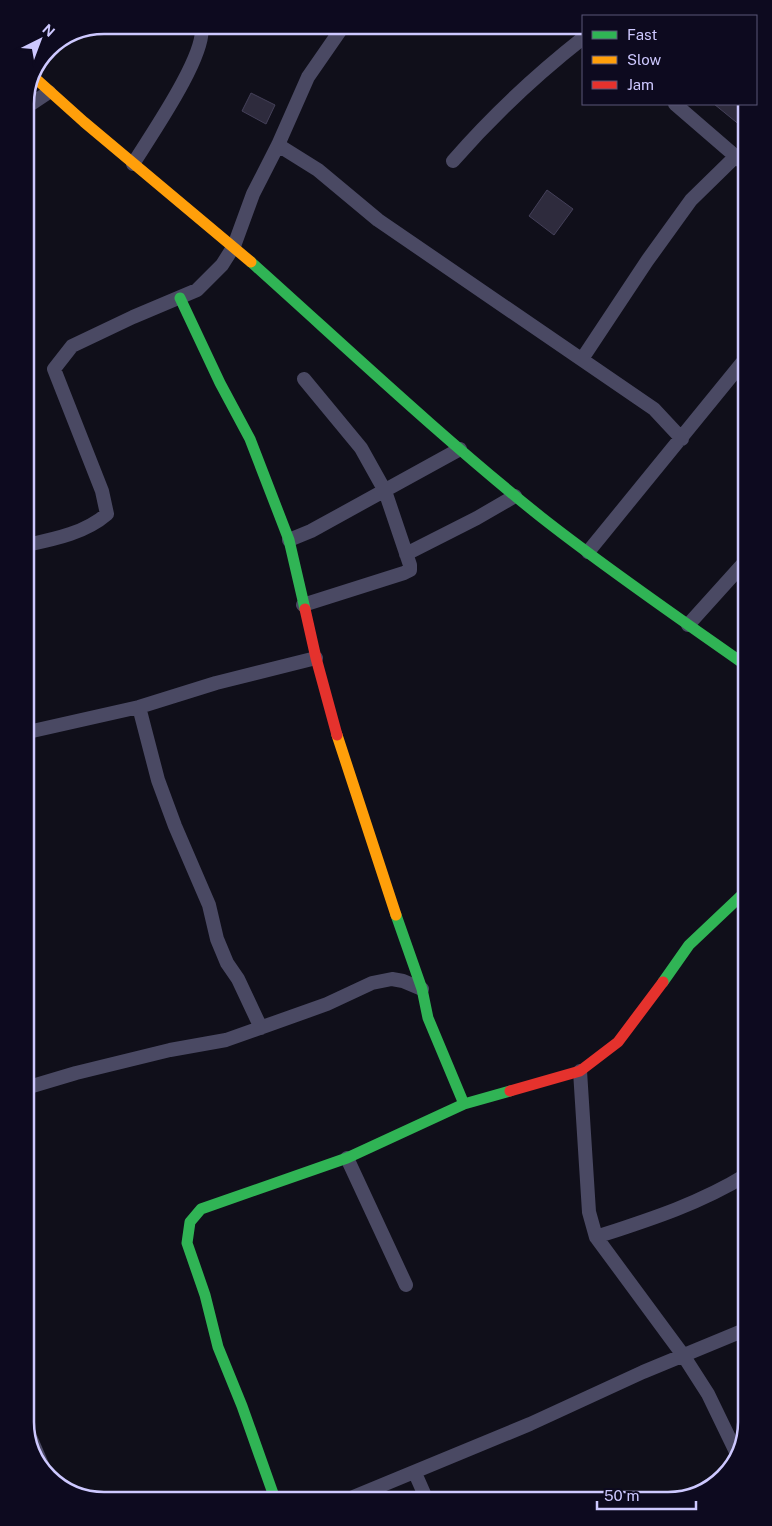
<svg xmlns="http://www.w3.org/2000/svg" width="772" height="1526" font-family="'Public Sans',sans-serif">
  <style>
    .building { fill: #2e2b3d; stroke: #444059 }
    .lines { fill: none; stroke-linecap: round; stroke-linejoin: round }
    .street { stroke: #4a4963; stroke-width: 14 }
    .fast { stroke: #30b455; stroke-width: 11 }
    .slow { stroke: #ff9f0a; stroke-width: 11 }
    .jam { stroke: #e5322d; stroke-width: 11 }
    .rim { fill: none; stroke: #cdc8ff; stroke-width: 2.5 }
  </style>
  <rect width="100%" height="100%" fill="#100f1a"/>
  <path class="building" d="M251 93 275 105 266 124 242 111Z
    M714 104H741V126Z
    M547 190 573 209 554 235 529 216Z"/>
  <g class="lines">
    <path class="street" d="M675 104 741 161
      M25 108 49 92
      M278 145 318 170 378 220 654 409 682 439
      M453 161C493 115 536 75 583 38
      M133 164C149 138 209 52 201 25
      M582 359 647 261 691 200 736 156
      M289 540 311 531 460 449
      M27 545C55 539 85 533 107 514L102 491 54 369 72 346 133 317 197 290 222 265 234 246 253 194 278 145 308 77 344 25
      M588 552 742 363
      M406 554 477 518 515 496
      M303 605 404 573 410 570V565L385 491 361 448 304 379
      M688 625 743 564
      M139 707 158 780 175 826 209 905 217 939 227 963 238 979 261 1028
      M28 732 139 707 216 683 316 658
      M580 1071 589 1212 596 1237 683 1355 708 1394 737 1454
      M29 1087 76 1073 170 1050 226 1040 327 1004 372 983 392 979 403 981 422 989
      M347 1158 406 1285
      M596 1237C648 1220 699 1204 746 1175
      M31 1439 43 1467
      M415 1473 426 1498
      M694 1495 710 1485
      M351 1498 530 1424 643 1372 747 1329"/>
    <path class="fast" d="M251 262C347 348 441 437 541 517 607 569 676 616 744 664
      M180 298 220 383 250 439 289 540 305 609
      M396 915 422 989 428 1018 464 1104
      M663 982 689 945 745 892
      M275 1499 242 1406 218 1347 205 1295 187 1243 190 1222 201 1209 347 1158 464 1104 510 1091"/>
    <path class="slow" d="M35 78 84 122 251 262
      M337 735 396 915"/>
    <path class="jam" d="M305 609 316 658 337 735
      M510 1091 580 1071 618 1042 663 982"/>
  </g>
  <path d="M0 0H772V1526H0ZM104 34H668A70 70 0 0 1 738 104V1422A70 70 0 0 1 668 1492H104A70 70 0 0 1 34 1422V104A70 70 0 0 1 104 34Z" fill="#0d0a1f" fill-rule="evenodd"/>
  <path class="rim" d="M104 34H668A70 70 0 0 1 738 104V1422A70 70 0 0 1 668 1492H104A70 70 0 0 1 34 1422V104A70 70 0 0 1 104 34Z"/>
  <rect x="582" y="15" width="175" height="90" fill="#0d0a1f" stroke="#5a5679"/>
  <rect x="592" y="31" width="25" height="8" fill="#30b455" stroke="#5a5679"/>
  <text x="627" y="40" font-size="15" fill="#cdc8ff">Fast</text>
  <rect x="592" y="56" width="25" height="8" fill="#ff9f0a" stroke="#5a5679"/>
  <text x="627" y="65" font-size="15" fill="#cdc8ff">Slow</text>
  <rect x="592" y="81" width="25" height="8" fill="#e5322d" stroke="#5a5679"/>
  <text x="627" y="90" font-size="15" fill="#cdc8ff">Jam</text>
  <g transform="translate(40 40) rotate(42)" stroke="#0d0a1f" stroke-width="4" paint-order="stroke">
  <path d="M0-4L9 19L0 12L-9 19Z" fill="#cdc8ff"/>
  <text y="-8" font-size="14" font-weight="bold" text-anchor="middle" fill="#cdc8ff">N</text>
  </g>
  <path d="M597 1501v8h99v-8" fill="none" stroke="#cdc8ff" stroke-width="2.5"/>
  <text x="604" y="1501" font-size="15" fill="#cdc8ff" stroke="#0d0a1f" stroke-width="4" paint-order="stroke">50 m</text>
</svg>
